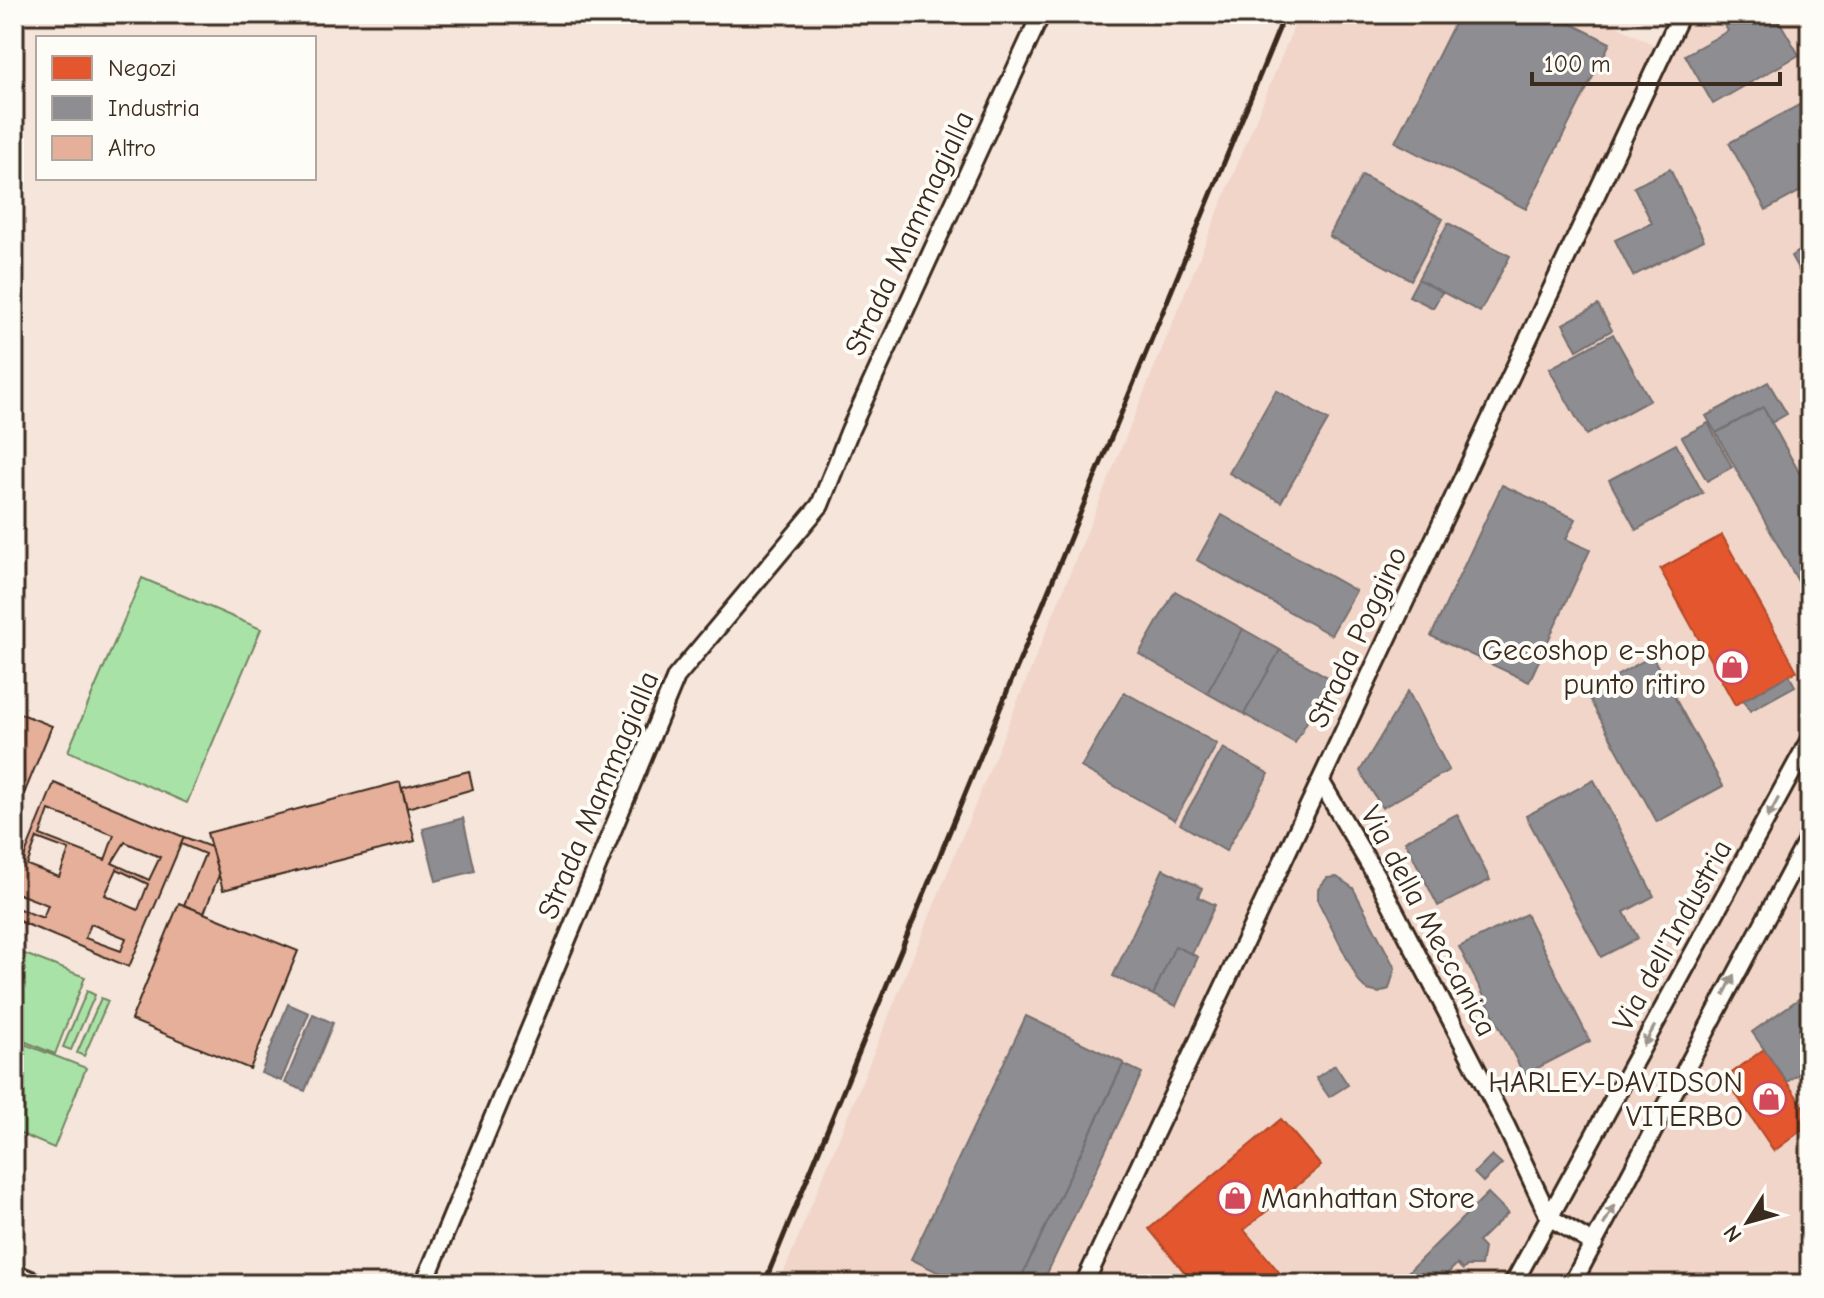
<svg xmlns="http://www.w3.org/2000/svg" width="1824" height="1298" font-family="'Comic Neue',sans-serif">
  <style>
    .built { fill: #f1d5c8 }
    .green { fill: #a9e2a7; stroke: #728662; stroke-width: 2 }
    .shops { fill: #e4572e; stroke: #b14a29; stroke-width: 2 }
    .industry { fill: #8d8d92; stroke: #746f6f; stroke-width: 2 }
    .building { fill: #e5af9a; stroke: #3b2a1e; stroke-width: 2; fill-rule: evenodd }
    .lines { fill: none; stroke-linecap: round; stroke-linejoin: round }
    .minor-casing { stroke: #3b2a1e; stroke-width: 22 }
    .minor { stroke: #fdfcf7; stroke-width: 16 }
    .rail { stroke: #3b2a1e; stroke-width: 5 }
    .oneway { fill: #9c938a }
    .labels { text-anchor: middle; stroke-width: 8; stroke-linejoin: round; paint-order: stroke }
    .street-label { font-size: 30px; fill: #3b2a1e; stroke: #fdfcf7 }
    .poi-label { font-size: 30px; fill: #3b2a1e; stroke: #fdfcf7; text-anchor: end }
  </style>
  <rect width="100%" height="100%" fill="#f6e5db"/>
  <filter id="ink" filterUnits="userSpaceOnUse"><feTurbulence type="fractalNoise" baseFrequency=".0125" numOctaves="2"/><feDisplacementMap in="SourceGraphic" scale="16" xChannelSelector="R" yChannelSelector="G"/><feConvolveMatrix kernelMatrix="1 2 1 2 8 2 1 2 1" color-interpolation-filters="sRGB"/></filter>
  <g filter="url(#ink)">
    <path class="built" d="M1299 14H1593L1654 45 1669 14H1810V1284H779Z"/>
    <path class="green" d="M142 578 261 629 187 803 68 751Z
      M14 950 85 977 55 1054 14 1037Z
      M87 991 95 995 71 1050 63 1047Z
      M101 998 108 1001 84 1056 77 1053Z
      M14 1040 86 1068 54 1148 14 1131Z"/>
    <path class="shops" d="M1722 535 1797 671 1735 705 1660 569Z
      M1764 1049 1810 1116V1124L1774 1151 1725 1078Z
      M1281 1119 1321 1166 1244 1230 1289 1284H1194L1149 1229Z"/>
    <path class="industry" d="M1459 14H1552L1610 43 1526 209 1395 142Z
      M1718 14H1775L1799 55 1713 104 1685 55 1728 31Z
      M1810 99V186L1766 210 1729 143Z
      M1670 169 1704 240 1633 276 1615 240 1652 223 1634 187Z
      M1362 175 1443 219 1411 280 1329 236Z
      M1448 223 1510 256 1480 312 1418 279Z
      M1810 245V290L1791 256Z
      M1418 279 1442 292 1433 308 1409 296Z
      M1598 305 1612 330 1577 350 1563 324Z
      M1613 334 1650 400 1586 435 1549 369Z
      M1768 382 1787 414 1771 423 1763 407 1716 433 1706 416Z
      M1276 390 1328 420 1281 502 1229 473Z
      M1763 407 1810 492V603L1716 433Z
      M1708 423 1732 467 1707 481 1682 437Z
      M1676 444 1703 493 1636 530 1609 480Z
      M1502 485 1576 519 1566 539 1590 550 1529 682 1431 636Z
      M1222 515 1356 591 1331 635 1197 560Z
      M1175 591 1243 629 1207 693 1139 654Z
      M1243 629 1280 650 1244 714 1207 693Z
      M1280 650 1331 679 1295 743 1244 714Z
      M1652 656 1723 786 1657 822 1586 693Z
      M1789 675 1795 686 1750 711 1744 700Z
      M1408 691 1449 770 1382 808 1360 771Z
      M1124 692 1217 744 1175 820 1081 767Z
      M1223 748 1269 774 1226 851 1180 824Z
      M1594 780 1654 896 1624 912 1638 938 1601 957 1526 816Z
      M1457 814 1490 880 1438 906 1405 841Z
      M463 818 475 871 436 881 423 829Z
      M1163 869 1202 888 1198 897 1215 905 1192 954 1175 946 1153 995 1113 976Z
      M1337 877 1353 888 1395 968 1389 989 1379 993 1367 990 1359 982 1318 901V889L1327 878Z
      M1526 914 1590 1041 1524 1075 1459 947Z
      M1175 946 1198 957 1176 1006 1153 995Z
      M1810 991V1067L1787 1082 1752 1032Z
      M288 1004 309 1013 281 1081 261 1073Z
      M313 1014 333 1023 305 1091 285 1083Z
      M1026 1016 1124 1063 1018 1284H962L911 1259Z
      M1123 1064 1142 1073 1042 1284H1018Z
      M1335 1065 1348 1085 1329 1097 1316 1078Z
      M1492 1155 1502 1164 1483 1182 1474 1173Z
      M1488 1193 1508 1213 1478 1242 1484 1248 1481 1266H1467L1463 1270 1457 1264 1437 1284H1420L1408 1272Z"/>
    <path class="building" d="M304 14H327V15L306 22Z
      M14 711 52 726 14 818V793L19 781 14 779Z
      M469 771 473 789 407 808 402 788Z
      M400 782 415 841 223 890 207 833Z
      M54 783 184 837 129 967 14 919V907L43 918 48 905 14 892V882ZM49 810 114 835 105 860 40 835ZM37 838 69 850 59 877 27 865ZM125 842 160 857 149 880 112 863ZM117 869 148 884 138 910 105 895ZM91 924 126 938 121 951 85 938Z
      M184 837 211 847 219 875 204 913 184 905 205 854 181 844Z
      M179 903 298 951 250 1069 131 1020Z"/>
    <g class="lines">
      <g class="minor-casing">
        <path id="minor" d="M1321 782 1378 879 1506 1126 1549 1217 1594 1244
          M14 1273 40 1284
          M424 1284 676 677 820 505 850 430 1041 14
          M1084 1284 1681 14
          M1513 1284 1810 739
          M1572 1284 1810 835"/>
      </g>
      <use href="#minor" class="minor"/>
      <path class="rail" d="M764 1284 1285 14"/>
    </g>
    <defs><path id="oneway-solid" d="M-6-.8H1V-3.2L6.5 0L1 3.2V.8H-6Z" transform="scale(2)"/></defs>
    <g class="oneway">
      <use href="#oneway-solid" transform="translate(1773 808) rotate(118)"/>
      <use href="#oneway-solid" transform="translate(1729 985) rotate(-63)"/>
      <use href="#oneway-solid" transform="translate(1649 1036) rotate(119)"/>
      <use href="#oneway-solid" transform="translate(1609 1215) rotate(-62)"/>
    </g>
  </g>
  <defs>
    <g id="shop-ring" transform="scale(1.8)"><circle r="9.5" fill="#fdfcf7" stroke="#d1495b" stroke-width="1.5"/><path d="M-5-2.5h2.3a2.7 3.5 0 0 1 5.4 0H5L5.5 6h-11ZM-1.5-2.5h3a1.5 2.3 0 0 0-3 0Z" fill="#d1495b"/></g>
  </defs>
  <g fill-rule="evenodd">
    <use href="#shop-ring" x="1732" y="667"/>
    <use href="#shop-ring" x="1769" y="1099"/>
    <use href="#shop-ring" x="1235" y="1198"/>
  </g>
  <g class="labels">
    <g class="street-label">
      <text transform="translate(909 233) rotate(-65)" y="10">Strada Mammagialla</text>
      <text transform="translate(1357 637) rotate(-65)" y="10">Strada Poggino</text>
      <text transform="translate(598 795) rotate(-67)" y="10">Strada Mammagialla</text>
      <text transform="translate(1429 921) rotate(62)" y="10">Via della Meccanica</text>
      <text transform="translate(1672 935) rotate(-61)" y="10">Via dell'Industria</text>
    </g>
    <g class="poi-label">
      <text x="1706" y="660">Gecoshop e-shop<tspan x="1706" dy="34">punto ritiro</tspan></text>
      <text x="1743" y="1092">HARLEY-DAVIDSON<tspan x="1743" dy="34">VITERBO</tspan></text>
      <text x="1261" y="1208" text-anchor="start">Manhattan Store</text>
    </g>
  </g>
  <rect width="1824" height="1298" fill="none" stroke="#fdfcf7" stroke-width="48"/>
  <rect x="24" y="24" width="1776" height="1250" fill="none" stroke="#3b2a1e" stroke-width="3" filter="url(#ink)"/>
  <rect x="36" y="36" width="280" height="144" fill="#fdfcf7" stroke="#afa8a0" stroke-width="2"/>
  <rect x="52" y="56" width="40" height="24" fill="#e4572e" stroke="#afa8a0" stroke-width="2"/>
  <text x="108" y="76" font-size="24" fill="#3b2a1e">Negozi</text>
  <rect x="52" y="96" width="40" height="24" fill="#8d8d92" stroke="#afa8a0" stroke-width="2"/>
  <text x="108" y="116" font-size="24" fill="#3b2a1e">Industria</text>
  <rect x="52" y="136" width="40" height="24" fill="#e5af9a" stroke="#afa8a0" stroke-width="2"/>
  <text x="108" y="156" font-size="24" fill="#3b2a1e">Altro</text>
  <g transform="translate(1748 1222) rotate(233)" stroke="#fdfcf7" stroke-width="6" paint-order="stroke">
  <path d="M0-6L14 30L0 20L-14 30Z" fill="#3b2a1e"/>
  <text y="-12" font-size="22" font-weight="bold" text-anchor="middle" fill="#3b2a1e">N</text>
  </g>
  <path d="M1532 72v12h248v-12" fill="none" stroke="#3b2a1e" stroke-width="4"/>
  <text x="1544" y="72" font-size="24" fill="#3b2a1e" stroke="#fdfcf7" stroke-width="6" paint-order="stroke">100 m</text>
</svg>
